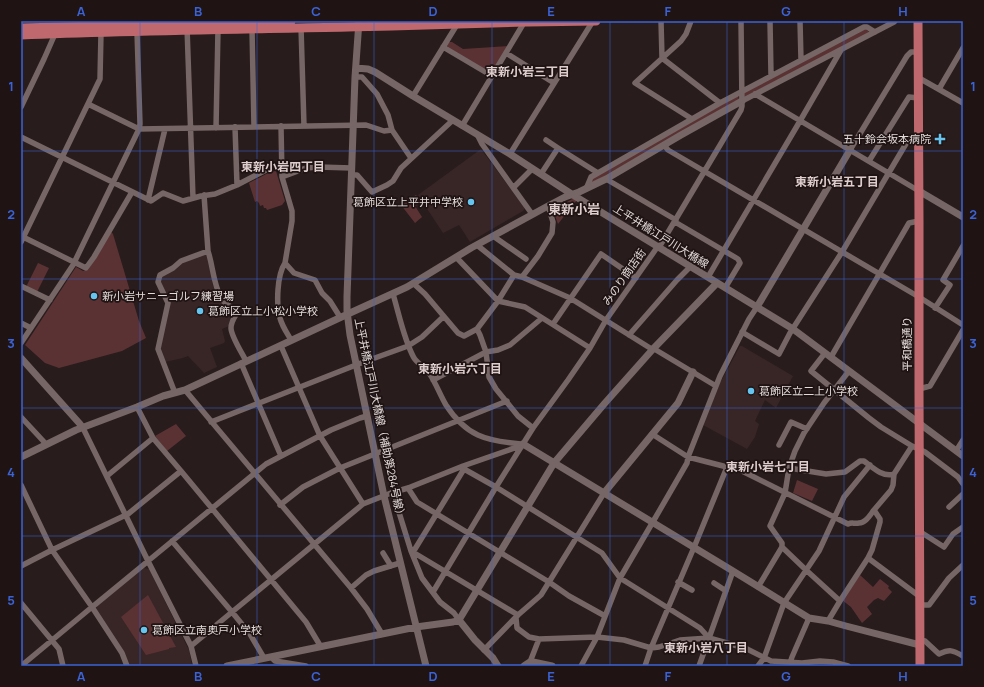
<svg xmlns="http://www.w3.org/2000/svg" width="984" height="687" font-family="Manrope,'Noto Sans JP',sans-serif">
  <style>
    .built { fill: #382626 }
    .green { fill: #5b3233 }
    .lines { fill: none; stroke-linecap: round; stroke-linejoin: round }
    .minor { stroke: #766766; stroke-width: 5.5 }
    .tertiary { stroke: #766766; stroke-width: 7 }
    .primary { stroke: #bf686d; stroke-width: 9 }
    .grid { fill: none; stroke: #3b63d8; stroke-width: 1; stroke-opacity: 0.55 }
    .poi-dot { fill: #65c5ee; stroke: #1f1313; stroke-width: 1.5 }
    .labels { text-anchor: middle; stroke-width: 3.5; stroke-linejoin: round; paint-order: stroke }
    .poi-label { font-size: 11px; fill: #e3dada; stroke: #1f1313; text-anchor: start }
    .street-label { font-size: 11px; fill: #e3dada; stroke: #1f1313 }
    .neighbourhood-label { font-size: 12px; font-weight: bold; fill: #decdcd; stroke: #1f1313 }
    .quarter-label { font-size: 13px; font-weight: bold; fill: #decdcd; stroke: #1f1313 }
    .neatline { fill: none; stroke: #3b63d8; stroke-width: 1.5 }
    .grid-label { font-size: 13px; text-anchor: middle; font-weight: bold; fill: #3b63d8 }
  </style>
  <rect width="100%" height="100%" fill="#291c1c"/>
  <path class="built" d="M481 149 525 208 523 211 470 242 459 225 443 233 418 195Z
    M205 253 209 258 213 286 220 300 231 309 234 313 229 326 222 329 225 341 224 343 210 348 217 367 204 373 188 356 183 358 165 362 160 349 170 303 159 283 161 276 181 263Z
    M740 346H742L793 376 776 408 765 400 755 421 759 424 755 437 747 449 703 425 720 383Z
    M144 568 149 569 189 650 192 665 191 666H129L96 609 97 606Z"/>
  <path class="green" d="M865 29 871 33 744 97V91Z
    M449 42H452L463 49 509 46 492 76 448 48 447 45Z
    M738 96 739 99 737 101 590 184 593 178 681 127Z
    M272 171H276L285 201 282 205 267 210 266 208H264L263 205 260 206 259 203 257 201 255 202 249 183Z
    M416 195 421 203 415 206 422 217 415 223 401 205 405 199 413 197Z
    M574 198 577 200 558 224 553 210Z
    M111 232 113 234 139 321 146 338 122 351 59 368 45 363 25 345 76 267 83 271 88 270Z
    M38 263 49 268 37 292 26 287Z
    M176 424 186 436 167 451 155 436Z
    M797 480 818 489 812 501 793 493Z
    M860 575 873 587 880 579 889 586 888 588 892 592 884 601 878 598 874 600 867 607 872 614 862 623 851 607 842 600Z
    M148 595 176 647 169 648V649L146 655 121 617Z"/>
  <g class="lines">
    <path class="minor" d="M661 21 662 58 720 103
      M691 21 686 34 681 41 635 83 692 119
      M770 21 771 75
      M800 21 801 60
      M187 27 193 198
      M301 27 304 126
      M252 29 254 127
      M443 47 492 76
      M506 53 554 83
      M919 78 963 103
      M939 89 963 48
      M755 94 919 191
      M413 96 458 23
      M742 101 894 22 895 21
      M88 104 139 129 366 125 384 131 392 130 388 115 377 94 362 77H355
      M21 107 44 59 55 34
      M281 126 282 177 292 211V221L285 263C277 275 276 304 280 318 282 326 287 333 291 340
      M462 126 525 21
      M235 127 237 185
      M216 128 218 29
      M392 130 411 158
      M478 136 482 144 532 214
      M21 137 151 201 163 193 183 201 201 196 215 194 237 185 268 169 273 167H281
      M546 140 558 148
      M664 145 668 150 919 297 963 325
      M850 150 907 56 911 52H918
      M510 154 593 21
      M869 161 909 97 919 98
      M541 174 558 148 598 173
      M351 175H357L358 176 372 192 387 185 393 181 401 168 453 120
      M282 177 306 168 318 167 352 168
      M606 179 676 220
      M514 187 532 169
      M586 189 591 177 720 103 864 27H867L875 32
      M204 195 208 251C213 266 213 283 221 298 224 304 232 306 237 313 234 318 231 322 231 328 231 336 242 353 246 361
      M148 200 165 129
      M675 222 738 259 740 263 725 288
      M21 236 86 268 94 257 132 192
      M493 236 526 259
      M21 242 100 79 101 33
      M477 245 514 275 522 277 570 298 650 348 656 350 716 386
      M456 257 498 301 525 307 590 348
      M285 263 294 273 315 280 322 293 330 301 340 317
      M522 277 538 256 552 233 553 222 548 206
      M708 277 800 121 841 50
      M414 284 425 294 458 333 464 336 477 329 498 301 514 275
      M21 286 50 300
      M393 294C399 314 404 340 414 358 418 364 425 367 429 373 436 383 440 395 446 405 466 436 486 441 521 444
      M935 308 950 285 943 280 963 246
      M21 323 31 328
      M553 324 601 254 636 278
      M477 329 480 335 486 352 489 377 496 389 518 416 533 428
      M742 332 779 354 790 333 842 252 907 142 910 139 919 138
      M629 335 677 280 690 267
      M21 343 73 265 139 129 140 124 137 32
      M281 346 320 436 363 504
      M825 353 811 371 869 418 881 427 912 446 925 452 958 477 963 484
      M831 357 909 223 919 221
      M241 363 281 456
      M433 380 486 352 498 350 510 345 542 318
      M919 389 930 386 963 330
      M185 390 351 588 367 609 382 634
      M175 393 158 349 168 303 158 282 160 275 173 268 181 261 208 251
      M137 407 153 438
      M21 417 46 444
      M211 422 361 363 408 346 422 337 443 317
      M83 428 148 561 266 464 331 430 360 418 367 416
      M652 434 688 457 727 467 738 469 848 524C852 522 854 524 859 523 866 523 870 515 874 510
      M779 445 791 422 807 429
      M956 451 963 440
      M463 467 464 469 415 549 411 551 518 615
      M789 468 826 474 845 472 860 461H864C872 467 883 478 894 474
      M464 469 496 487 602 553 620 578 700 628 709 638 745 648 771 661 802 663 820 661 833 662 848 666
      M181 471 306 622 321 647
      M21 485 52 550 128 514 181 471 153 438 107 476
      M408 488 417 502 549 582 569 596 605 616
      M393 493 411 551 422 578 440 602 454 613 459 620
      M280 505 303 487 340 468 507 401
      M949 507 963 494
      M919 531 944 547 953 534 963 527
      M172 541 232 612 191 646
      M383 553 391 566
      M868 558 919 596
      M21 566 52 550 92 607 21 666
      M678 582 692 590
      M714 583 726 591
      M758 587 782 547
      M351 588 366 575 374 571 400 563
      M433 592 496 487 533 428 568 380 590 348 606 320 656 249 661 244 741 110 742 106 741 21
      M840 601 806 570 782 547V543L770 526 785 493 789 468 795 451 804 433 824 403 849 371
      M21 603 59 649 63 666
      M920 605H929L949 578 963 565
      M516 618 517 628 529 637 539 639 530 662
      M828 621 840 601 868 558 872 550 880 522V519L874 510 891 490 893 485 894 474 912 446
      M539 639 597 637 624 640 651 648 659 647 680 640 709 638
      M920 640 925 641 939 654C950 649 952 650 963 656
      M484 650 518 615 541 595 604 493
      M271 657 275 661 306 666
      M264 658 250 634 232 612 363 504 391 493 408 488 463 466 523 445
      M127 666 122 653 92 607 148 561 191 646 196 666
      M581 666 597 637 620 578 654 520 687 463 688 457 720 376 749 319 757 307
      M645 666 651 648 695 545 727 467
      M699 666 733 571
      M758 666 764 658 784 603 819 551 844 497 870 465
      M789 666 792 657 809 618"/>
    <path class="tertiary" d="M359 21 355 77 347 297V311L350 335 384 496 426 666
      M356 68 368 69 375 72 413 96 510 154 573 195 793 329 963 456
      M919 191 963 217
      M757 307 850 150
      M21 358 80 424 83 428
      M523 444 728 568 809 618 828 621 846 626 920 645
      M21 457 76 430 137 407 163 396 185 390 350 313 407 287 471 248 548 206 565 197 579 192 606 179 681 135 742 101
      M604 493 678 403 693 372
      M459 620 475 640 493 658 498 666
      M227 666 416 627 453 622 459 620 554 463 605 403 653 349 717 283
      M524 666 530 662H533L552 666"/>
    <path class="primary" d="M918 21 919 221V389L920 666
      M528 22 596 21
      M21 28 291 21
      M21 35C145 30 268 29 392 26 436 25 481 23 525 22L533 21"/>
  </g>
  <path class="grid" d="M140 21V666M257 21V666M374 21V666M492 21V666M610 21V666M727 21V666M844 21V666M21 151H963M21 279H963M21 408H963M21 536H963"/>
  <g class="poi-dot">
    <path d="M938 133h4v4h4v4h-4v4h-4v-4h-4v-4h4z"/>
    <circle cx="471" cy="202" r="4"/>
    <circle cx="94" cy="296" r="4"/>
    <circle cx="200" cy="311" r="4"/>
    <circle cx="751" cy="391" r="4"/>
    <circle cx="144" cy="630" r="4"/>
  </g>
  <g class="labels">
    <g class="poi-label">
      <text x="931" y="143" text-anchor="end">五十鈴会坂本病院</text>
      <text x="463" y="206" text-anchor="end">葛飾区立上平井中学校</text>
      <text x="102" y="300">新小岩サニーゴルフ練習場</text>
      <text x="208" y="315">葛飾区立上小松小学校</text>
      <text x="759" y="395">葛飾区立二上小学校</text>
      <text x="152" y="634">葛飾区立南奥戸小学校</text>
    </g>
    <g class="street-label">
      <text transform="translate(661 236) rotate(32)" y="4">上平井橋江戸川大橋線</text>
      <text transform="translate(624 277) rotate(-55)" y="4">みのり商店街</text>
      <text transform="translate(907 344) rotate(-90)" y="4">平和橋通り</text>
      <text transform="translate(380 419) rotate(78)" y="4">上平井橋江戸川大橋線（補助第284号線）</text>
    </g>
    <g class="neighbourhood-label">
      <text x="528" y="76">東新小岩三丁目</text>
      <text x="283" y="171">東新小岩四丁目</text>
      <text x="837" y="186">東新小岩五丁目</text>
      <text x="460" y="373">東新小岩六丁目</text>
      <text x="768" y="471">東新小岩七丁目</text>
      <text x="706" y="652">東新小岩八丁目</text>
    </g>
    <g class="quarter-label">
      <text x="574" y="214">東新小岩</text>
    </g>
  </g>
  <rect width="984" height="687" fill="none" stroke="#1f1313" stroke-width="44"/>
  <rect x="22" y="22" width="940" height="643" class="neatline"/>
  <g class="grid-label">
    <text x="81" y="16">A</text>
    <text x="198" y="16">B</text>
    <text x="316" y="16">C</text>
    <text x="433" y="16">D</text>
    <text x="551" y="16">E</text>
    <text x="668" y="16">F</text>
    <text x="786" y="16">G</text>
    <text x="903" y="16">H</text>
    <text x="11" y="91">1</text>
    <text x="973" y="91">1</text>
    <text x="11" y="219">2</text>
    <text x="973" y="219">2</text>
    <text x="11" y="348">3</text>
    <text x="973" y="348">3</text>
    <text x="11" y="477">4</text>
    <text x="973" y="477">4</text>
    <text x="11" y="605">5</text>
    <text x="973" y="605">5</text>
    <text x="81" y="681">A</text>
    <text x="198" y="681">B</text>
    <text x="316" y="681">C</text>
    <text x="433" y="681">D</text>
    <text x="551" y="681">E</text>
    <text x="668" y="681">F</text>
    <text x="786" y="681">G</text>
    <text x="903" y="681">H</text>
  </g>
</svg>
